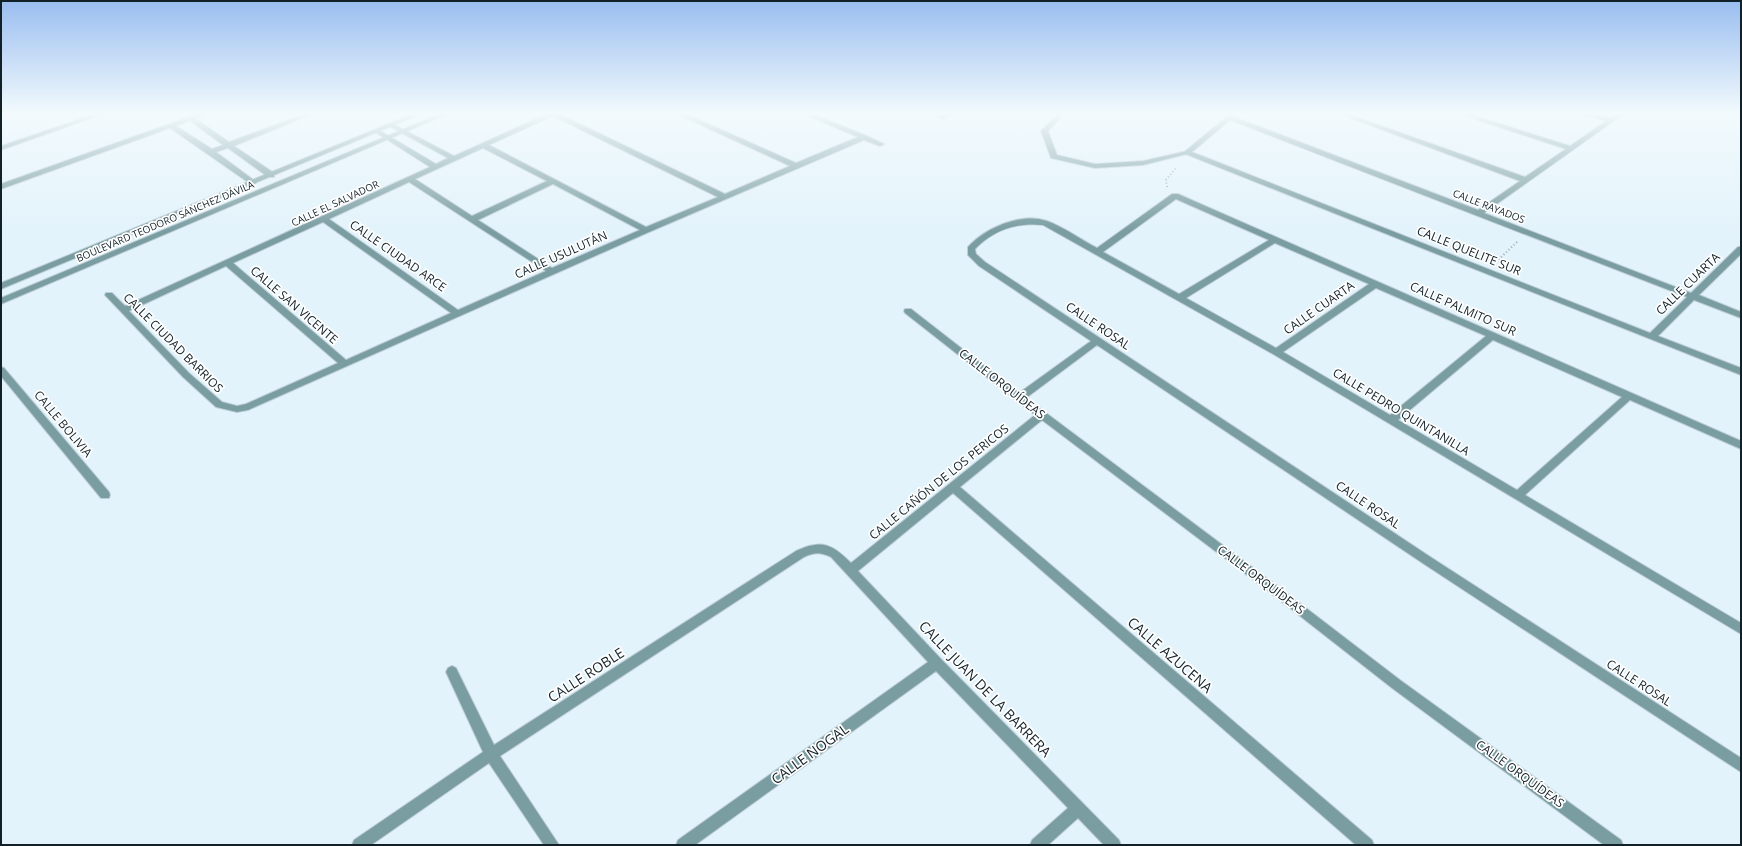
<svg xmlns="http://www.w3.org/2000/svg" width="1742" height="846" font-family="'Open Sans',sans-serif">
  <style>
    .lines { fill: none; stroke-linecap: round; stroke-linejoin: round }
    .pedestrian-casing { stroke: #bdcdd5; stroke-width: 2 }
    .minor-casing { stroke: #bdcdd5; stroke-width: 2 }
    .tertiary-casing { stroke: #bdcdd5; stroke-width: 2 }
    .path { stroke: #9babb3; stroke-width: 2; stroke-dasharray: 1 2.5; stroke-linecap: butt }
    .pedestrian { fill: #7a9da1; fill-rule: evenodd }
    .minor { fill: #7a9da1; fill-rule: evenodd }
    .tertiary { fill: #7a9da1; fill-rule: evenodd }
    .labels { text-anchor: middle; stroke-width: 3.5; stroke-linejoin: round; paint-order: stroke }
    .far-street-label { font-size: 10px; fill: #122128; stroke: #fff }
    .street-label { font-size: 12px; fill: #122128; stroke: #fff }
    .near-street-label { font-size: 14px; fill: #122128; stroke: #fff }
  </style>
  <rect width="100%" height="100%" fill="#e3f3fb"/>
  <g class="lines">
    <g class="pedestrian-casing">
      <path id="pedestrian" d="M950 113H959L943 119 940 117Z
        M1059 113H1065L1048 131 1057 155 1095 164 1143 161 1187 151 1191 153 1143 165 1095 168 1051 158 1041 131Z"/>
    </g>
    <g class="minor-casing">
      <path id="minor" d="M98 113H106L1 150V146Z
        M200 113H208L196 119 229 142 307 113H315L234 146 274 173V177H268L228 148 216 152 255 181 256 183 252 185 170 128 1 189V184ZM190 121 223 145 212 149 176 126Z
        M549 113H557L725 194 790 166 677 114 676 113H684L796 163 858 137 803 114 802 113H810L867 136 884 144 880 146 864 140 649 232 248 410 237 412 216 407 183 377 105 295 106 293H112L125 306 430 167 375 132V130H379L436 164 448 158 389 126V124H393L454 156ZM553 116 718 197 646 227 489 145ZM483 148 547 181 472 216 415 179ZM409 182 546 271 458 310 329 219ZM553 184 640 230 552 268 478 220ZM323 222 451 313 346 360 233 263ZM226 266 338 363 246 404 237 406 222 402 189 373 129 311Z
        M928 113H936L946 117 943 119Z
        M1337 113H1345L1525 177 1566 149 1459 114 1458 113H1466L1570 146 1606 121 1583 114 1582 113H1591L1610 118 1618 113H1625L1484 213 1691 293 1738 247H1741V254L1699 295 1741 312V318L1694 300 1658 336 1741 368V375L1183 153 1229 115 1478 210 1520 181ZM1230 120 1687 297 1650 333 1192 152Z
        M1172 194H1178L1741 441V449L1630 400 1525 495 1741 623V634L1273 354 1043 225C1017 222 993 230 975 249L976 254 985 262 1432 558 1741 758V772L1424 564 1097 345 1026 398 1276 585 1400 680 1621 840 1623 845H1604L1392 688 1268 591 1042 420 960 487 1372 840 1374 845H1356L953 493 858 571 941 659 1119 840 1121 845H1104L1078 818 1048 845H1030L1032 840 1068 808 936 671 695 845H676L678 840 928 662 831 557C820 552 815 552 804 557L500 756 559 845H544L489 763 371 845H352L354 840 483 752 446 672 448 668 452 666 456 668 494 745 796 551C822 539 832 544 851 563L1035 415 905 313 904 311 905 309H911L1019 393 1091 341 979 266 968 255V247C985 228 1021 212 1047 221 1064 227 1081 240 1097 248ZM1176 199 1269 240 1179 294 1103 252ZM1275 243 1369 284 1276 348 1186 298ZM1376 288 1486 336 1390 415 1283 352ZM1493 340 1622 397 1517 490 1398 420Z
        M1 367 4 368 109 492 110 495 109 498H101L1 376Z"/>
    </g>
    <g class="tertiary-casing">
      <path id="tertiary" d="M415 113H423L1 289V283Z
        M442 113H450L1 304V298Z"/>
    </g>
    <path class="path" d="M1167 187 1166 180 1176 168
      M1496 262 1517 242"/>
    <use href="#pedestrian" class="pedestrian"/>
    <use href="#minor" class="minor"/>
    <use href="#tertiary" class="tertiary"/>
  </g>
  <linearGradient id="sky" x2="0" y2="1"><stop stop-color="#99bdf0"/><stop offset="0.49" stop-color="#f2fafd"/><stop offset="1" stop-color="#f2fafd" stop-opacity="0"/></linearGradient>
  <rect width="1742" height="231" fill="url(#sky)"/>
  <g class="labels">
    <g class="far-street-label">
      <text transform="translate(335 203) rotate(-25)" y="4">CALLE EL SALVADOR</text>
      <text transform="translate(1489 206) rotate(21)" y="4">CALLE RAYADOS</text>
      <text transform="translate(165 221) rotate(-23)" y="4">BOULEVARD TEODORO SÁNCHEZ DÁVILA</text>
    </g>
    <g class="street-label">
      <text transform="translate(1469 251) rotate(22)" y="4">CALLE QUELITE SUR</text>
      <text transform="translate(561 255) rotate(-24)" y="4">CALLE USULUTÁN</text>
      <text transform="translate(398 256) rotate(35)" y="4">CALLE CIUDAD ARCE</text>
      <text transform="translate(1688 284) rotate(-44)" y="4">CALLE CUARTA</text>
      <text transform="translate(294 305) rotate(41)" y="4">CALLE SAN VICENTE</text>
      <text transform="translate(1319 308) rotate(-35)" y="4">CALLE CUARTA</text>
      <text transform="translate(1463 309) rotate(24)" y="4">CALLE PALMITO SUR</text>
      <text transform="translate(1098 326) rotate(34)" y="4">CALLE ROSAL</text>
      <text transform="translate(173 343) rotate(45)" y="4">CALLE CIUDAD BARRIOS</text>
      <text transform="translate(1002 384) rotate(38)" y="4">CALLE ORQUÍDEAS</text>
      <text transform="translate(1401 412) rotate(31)" y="4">CALLE PEDRO QUINTANILLA</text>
      <text transform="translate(63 424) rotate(50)" y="4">CALLE BOLIVIA</text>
      <text transform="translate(939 482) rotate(-39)" y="4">CALLE CAÑÓN DE LOS PERICOS</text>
      <text transform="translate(1368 505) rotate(34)" y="4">CALLE ROSAL</text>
      <text transform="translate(1261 580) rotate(37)" y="4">CALLE ORQUÍDEAS</text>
      <text transform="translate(1639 683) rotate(33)" y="4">CALLE ROSAL</text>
      <text transform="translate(1520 774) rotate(36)" y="4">CALLE ORQUÍDEAS</text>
    </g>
    <g class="near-street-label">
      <text transform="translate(1170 655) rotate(41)" y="5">CALLE AZUCENA</text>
      <text transform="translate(586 675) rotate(-33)" y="5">CALLE ROBLE</text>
      <text transform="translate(985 689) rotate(46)" y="5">CALLE JUAN DE LA BARRERA</text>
      <text transform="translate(810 754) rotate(-36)" y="5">CALLE NOGAL</text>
    </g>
  </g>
  <rect width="1742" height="846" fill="none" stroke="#122128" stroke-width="4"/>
</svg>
